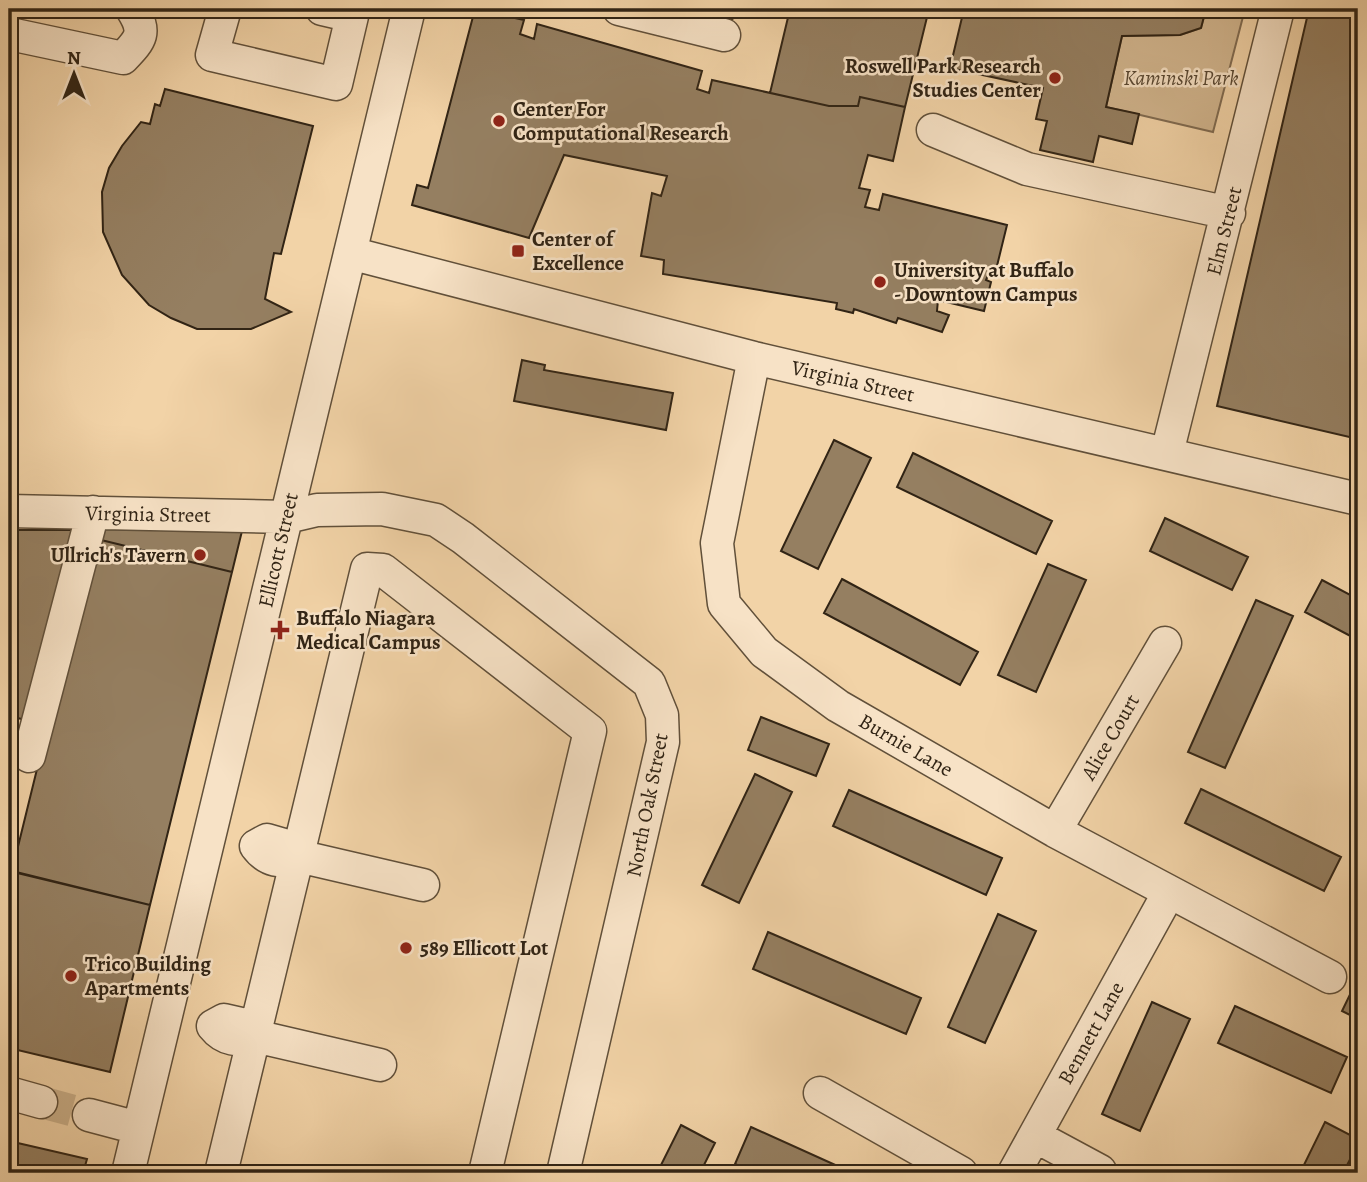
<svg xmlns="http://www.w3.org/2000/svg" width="1367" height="1182" font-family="Alegreya,serif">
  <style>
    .green { fill: #d1b58e; stroke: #816c52; stroke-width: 2 }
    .building { fill: #957f61; stroke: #312415; stroke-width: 2 }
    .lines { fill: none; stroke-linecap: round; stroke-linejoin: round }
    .minor-tunnel { stroke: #cbb08a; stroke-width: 32; stroke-dasharray: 32 16; stroke-linecap: butt }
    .minor-casing { stroke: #61503a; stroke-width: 35 }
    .minor { stroke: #f7e2c6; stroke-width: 32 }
    .poi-dot { fill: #8f2418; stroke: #f7e2c6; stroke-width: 2.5 }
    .labels { text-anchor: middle; stroke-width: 5; stroke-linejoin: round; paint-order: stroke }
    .poi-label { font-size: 21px; font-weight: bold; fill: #312415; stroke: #f7e2c6; text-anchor: start }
    .park-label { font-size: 21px; font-style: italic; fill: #594833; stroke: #f7e2c6 }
    .street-label { font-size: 21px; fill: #312415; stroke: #f7e2c6 }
  </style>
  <rect width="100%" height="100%" fill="#f2d3a7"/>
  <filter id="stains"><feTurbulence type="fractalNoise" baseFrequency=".00286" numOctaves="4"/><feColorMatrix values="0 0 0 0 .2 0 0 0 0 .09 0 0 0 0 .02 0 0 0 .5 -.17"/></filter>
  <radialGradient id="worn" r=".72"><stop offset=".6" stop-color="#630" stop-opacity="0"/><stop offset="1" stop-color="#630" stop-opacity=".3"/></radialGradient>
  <path class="green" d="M1206 9H1245L1213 132 1106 107 1122 36 1180 35 1201 28Z"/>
  <path class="building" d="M475 9 524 20 520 34 534 39 537 24 702 71 697 89 709 93 712 80 829 106H858L860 97 905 107 893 161 868 155 859 188 870 190 865 207 879 210 883 194 1007 225 995 274 989 273 986 280 991 282 984 311 938 300 937 311 949 315 942 332 898 318 896 323 854 309 853 313 836 309 837 303 663 274 664 260 641 256 652 193 661 196 667 176 564 155 529 238 412 205 417 185 428 188Z
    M684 9H768L766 15 748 11 730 20Z
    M790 9H929L905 107 860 97 858 106H829L770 93Z
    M964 9H1206L1201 28 1180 35 1122 36 1106 107 1139 114 1132 144 1099 136 1093 162 1040 150 1047 121 1036 119 1043 88 950 68Z
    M1309 9H1358V439L1217 406Z
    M165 89 313 126 281 254 274 253 265 299 291 312 251 329H197L171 318 149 305 122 275 103 232 102 192 109 168 122 146 141 122 150 124 155 104 160 106Z
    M522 360 545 365 544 370 673 393 666 430 514 401Z
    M834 440 871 458 818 569 781 551Z
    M913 453 1052 521 1036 554 897 487Z
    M1165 518 1248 557 1232 590 1150 551Z
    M99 529 242 531 232 572 97 539Z
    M9 530H76L30 721 9 716Z
    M97 539 232 572 150 905 12 871 79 598Z
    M1048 564 1086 580 1036 692 998 675Z
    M842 579 978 652 960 685 824 613Z
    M1322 580 1358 599V640L1305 612Z
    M1256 600 1293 616 1225 768 1188 752Z
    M761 717 829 744 816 776 748 750Z
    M755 774 792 792 739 903 702 885Z
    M1201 789 1341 857 1324 891 1185 823Z
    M849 790 1002 858 986 895 833 826Z
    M9 871 150 905 110 1072 9 1048Z
    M998 914 1036 931 985 1043 948 1027Z
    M768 932 921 998 906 1034 753 969Z
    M1358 978V1019L1342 1011Z
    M1152 1002 1190 1019 1140 1131 1102 1114Z
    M1235 1006 1347 1057 1331 1093 1218 1043Z
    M1325 1122 1358 1139V1144L1343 1173H1300Z
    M681 1125 715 1143 700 1173H657Z
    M751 1127 853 1173H755L735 1164Z
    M9 1141 87 1159 83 1173H9Z"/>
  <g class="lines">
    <path class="minor-tunnel" d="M41 1102 89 1115"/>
    <g class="minor-casing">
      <path id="minor" d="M225 9 212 55 336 84 352 16 322 9
        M619 9 724 35
        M10 34 123 58C141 39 147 33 132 9
        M933 130 1027 169 1229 213
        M350 253 754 358 1358 499
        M754 358 717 543 724 604 764 652 838 706 1055 831 1330 977
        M1167 453 1278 9
        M9 511 287 517 317 510 382 509 436 520 463 538 649 683 662 715 663 742 563 1173
        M29 756 93 512
        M1055 831 1165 643
        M267 840 291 847 298 856C282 864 267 861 256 846Z
        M298 856 423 885
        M224 1020 246 1025 255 1036C239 1042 224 1040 213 1026Z
        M255 1036 380 1065
        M9 1093 41 1102
        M820 1093 961 1173
        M89 1115 138 1128
        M1035 1136 1100 1171
        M128 1173 409 9
        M221 1173 367 569 383 570 590 731 485 1173
        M1014 1173 1168 894"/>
    </g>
    <use href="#minor" class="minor"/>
  </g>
  <g class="poi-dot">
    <circle cx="1055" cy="78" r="7"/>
    <circle cx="499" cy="121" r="7"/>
    <rect x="511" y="244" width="14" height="14" rx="3.5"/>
    <circle cx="880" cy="282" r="7"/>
    <circle cx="200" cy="555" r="7"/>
    <path d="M276.5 619.5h7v7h7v7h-7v7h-7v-7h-7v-7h7z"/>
    <circle cx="406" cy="948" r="7"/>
    <circle cx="71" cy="976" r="7"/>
  </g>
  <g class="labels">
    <g class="poi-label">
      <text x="1041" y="73" text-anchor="end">Roswell Park Research<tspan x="1041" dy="24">Studies Center</tspan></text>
      <text x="513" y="116">Center For<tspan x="513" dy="24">Computational Research</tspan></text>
      <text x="532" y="246">Center of<tspan x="532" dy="24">Excellence</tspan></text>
      <text x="894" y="277">University at Buffalo<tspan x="894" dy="24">- Downtown Campus</tspan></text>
      <text x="186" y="562" text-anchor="end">Ullrich's Tavern</text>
      <text x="296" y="625">Buffalo Niagara<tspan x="296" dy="24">Medical Campus</tspan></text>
      <text x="420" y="955">589 Ellicott Lot</text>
      <text x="85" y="971">Trico Building<tspan x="85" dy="24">Apartments</tspan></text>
    </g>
    <g class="park-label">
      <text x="1181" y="85">Kaminski Park</text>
    </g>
    <g class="street-label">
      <text transform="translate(1224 231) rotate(-76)" y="7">Elm Street</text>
      <text transform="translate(853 381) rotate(13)" y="7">Virginia Street</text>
      <text transform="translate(148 514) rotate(1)" y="7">Virginia Street</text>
      <text transform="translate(278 550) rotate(-77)" y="7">Ellicott Street</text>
      <text transform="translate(1110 737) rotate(-60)" y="7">Alice Court</text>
      <text transform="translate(906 745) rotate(30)" y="7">Burnie Lane</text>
      <text transform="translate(647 805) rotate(-79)" y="7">North Oak Street</text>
      <text transform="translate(1091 1033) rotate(-61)" y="7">Bennett Lane</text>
    </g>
  </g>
  <rect width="1367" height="1182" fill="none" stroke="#f2d3a7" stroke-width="35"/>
  <rect x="10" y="10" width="1346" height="1161" fill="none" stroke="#312415" stroke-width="3.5"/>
  <rect x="18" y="18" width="1332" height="1147" fill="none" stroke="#312415" stroke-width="2"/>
  <g transform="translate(74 74)" stroke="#f7e2c6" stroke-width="5" paint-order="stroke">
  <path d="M0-5L12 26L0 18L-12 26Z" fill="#312415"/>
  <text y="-10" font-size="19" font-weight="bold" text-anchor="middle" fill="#312415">N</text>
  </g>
  <rect width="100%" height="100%" filter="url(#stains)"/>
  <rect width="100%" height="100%" fill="url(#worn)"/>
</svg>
